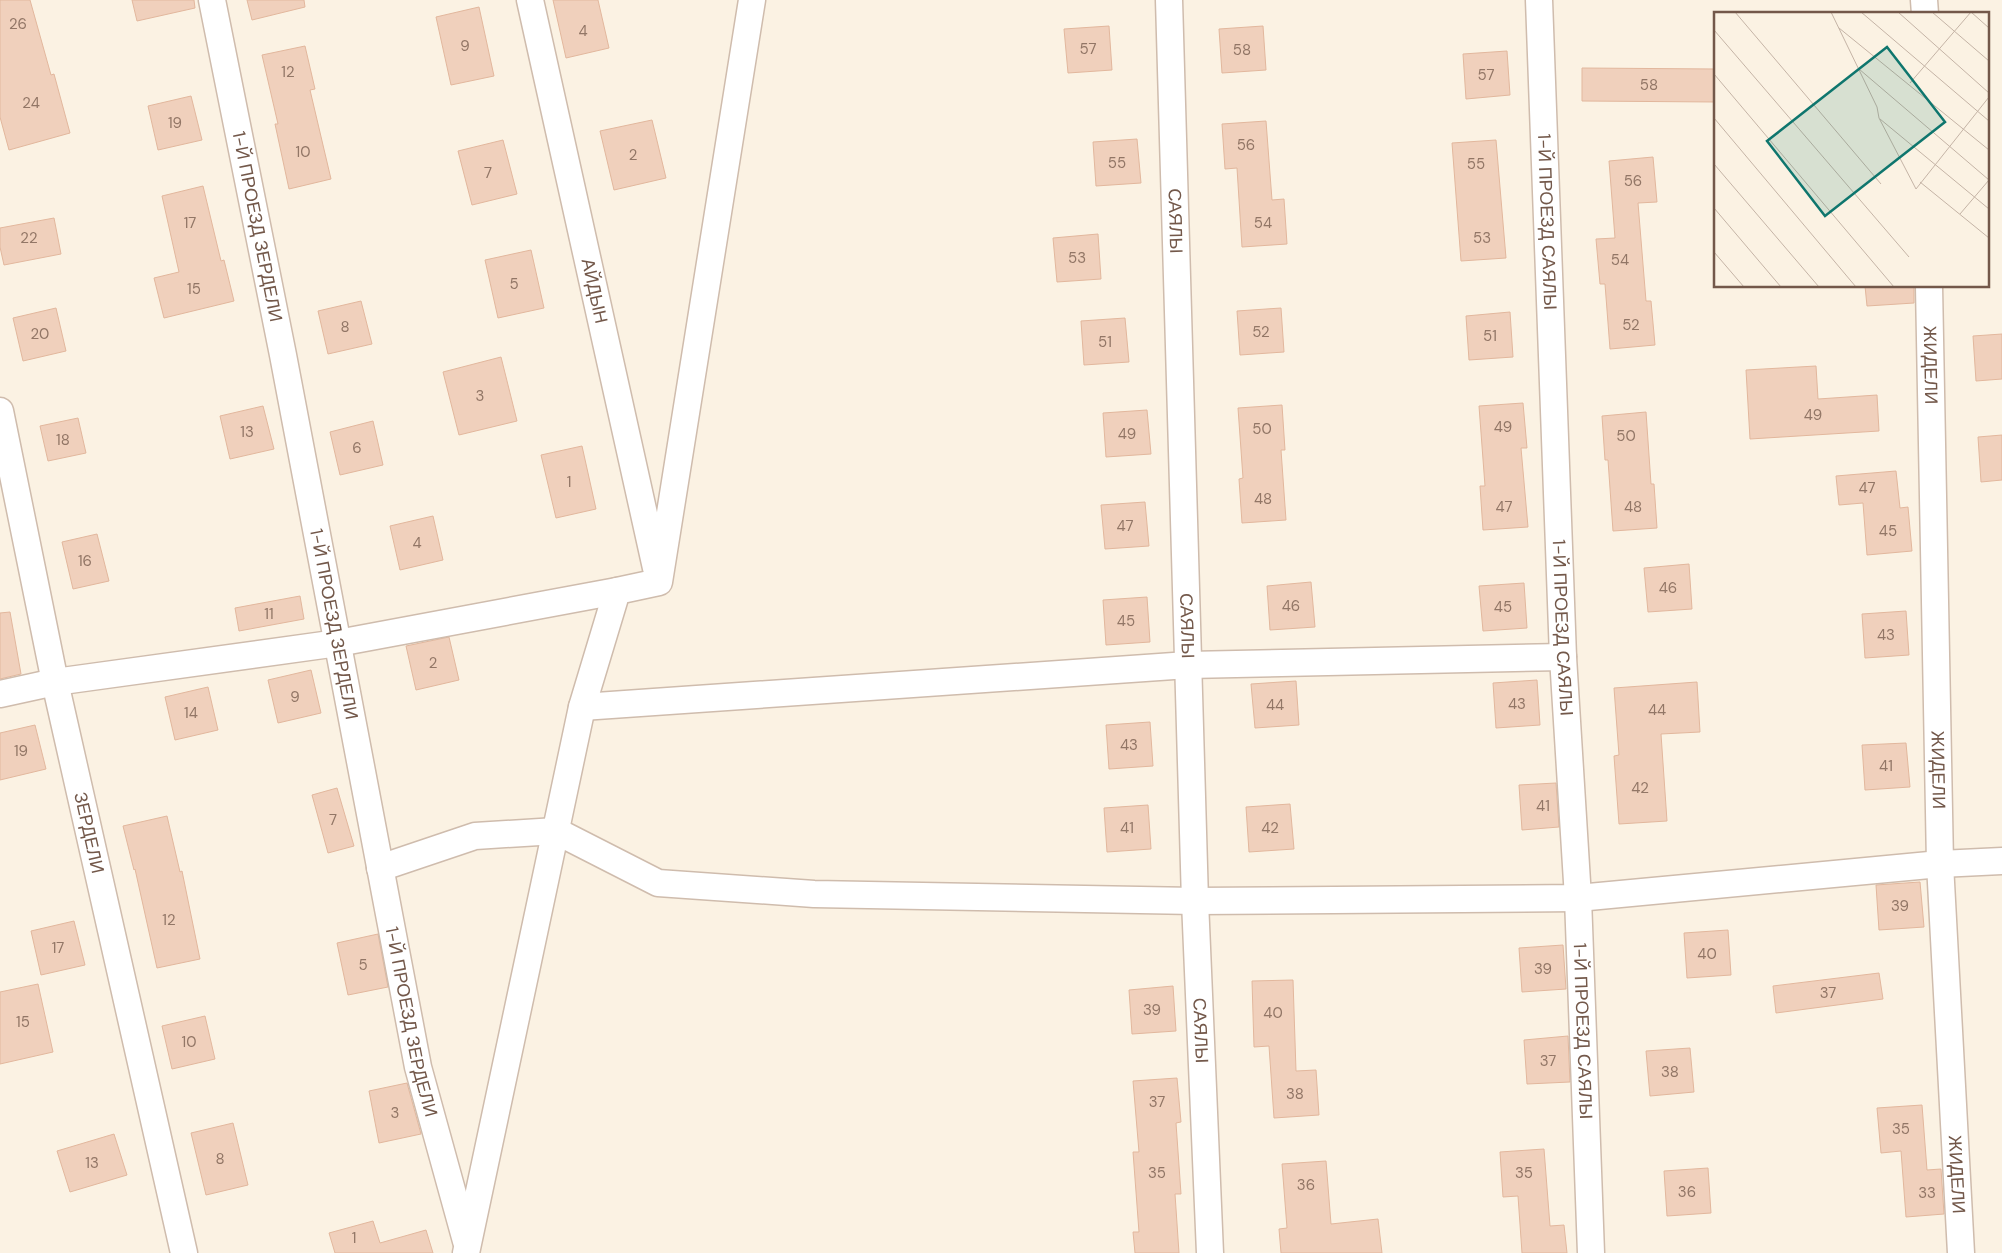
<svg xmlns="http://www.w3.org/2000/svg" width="2002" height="1253" font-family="'DM Sans',sans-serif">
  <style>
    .building { fill: #f0d0bc; stroke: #e2b79d }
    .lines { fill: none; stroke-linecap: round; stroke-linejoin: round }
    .minor-casing { stroke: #cfbcad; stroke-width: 29 }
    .minor { stroke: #fff; stroke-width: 26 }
    .labels { text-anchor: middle; stroke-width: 5; stroke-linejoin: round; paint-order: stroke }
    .number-label { font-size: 15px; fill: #927666 }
    .street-label { font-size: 18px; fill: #73584a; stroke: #fef6e9 }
    .inset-road { fill: none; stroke: #c5b4a6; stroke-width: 1 }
    .view { fill: #0f766e; fill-opacity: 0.15; stroke: #0f766e; stroke-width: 2.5 }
    .inset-edge { fill: none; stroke: #73584a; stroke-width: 2.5 }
  </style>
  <rect width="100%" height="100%" fill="#fbf2e3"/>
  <path class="building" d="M0 0H30L51 75 54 74 70 133 9 150 0 117Z
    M132 0H194L195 8 137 21Z
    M247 0H304L305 7 252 20Z
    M553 0H598L609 48 566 58Z
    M479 7 494 76 451 85 436 17Z
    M1109 26 1112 70 1068 73 1064 29Z
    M1263 26 1266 70 1222 73 1219 29Z
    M305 46 315 89 310 90 331 179 289 189 275 124H278L262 55Z
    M1507 51 1510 95 1466 99 1463 54Z
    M1582 68 1716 69V102L1582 101Z
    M191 96 202 140 158 150 148 106Z
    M652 120 666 178 614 190 600 131Z
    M1266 121 1272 200 1284 199 1287 244 1242 247 1237 168 1225 169 1222 124Z
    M1137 139 1141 183 1096 186 1093 142Z
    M503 140 517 194 472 205 458 151Z
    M1496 140 1506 258 1461 261 1452 143Z
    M1653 157 1657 202 1638 203 1646 301H1651L1655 345 1610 349 1605 284H1600L1596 239 1615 238 1609 161Z
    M203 186 221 261 224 260 234 301 164 318 154 278 179 272 162 196Z
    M54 218 61 254 4 265 0 247V228Z
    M1098 234 1101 279 1057 282 1053 238Z
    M531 250 544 308 498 318 485 260Z
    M1865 286H1914V303L1867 306Z
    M361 301 372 344 328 354 318 311Z
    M56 308 66 351 23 361 13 318Z
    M1281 308 1284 352 1240 355 1237 311Z
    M1510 312 1513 357 1469 360 1466 316Z
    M1125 318 1129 362 1084 365 1081 321Z
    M2002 334V379L1976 381 1973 336Z
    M501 357 517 421 459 435 443 372Z
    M1816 366 1818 399 1877 395 1879 431 1750 439 1746 370Z
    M1523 403 1527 448H1521L1528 527 1483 530 1480 486H1485L1479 406Z
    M1282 405 1285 450H1281L1286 520 1242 523 1239 479 1243 478 1238 408Z
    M263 406 274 449 230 459 220 416Z
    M1147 410 1151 454 1106 457 1103 413Z
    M1646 412 1651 484H1654L1657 528 1613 531 1608 460H1605L1602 416Z
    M78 418 86 453 48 461 40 426Z
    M373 421 383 465 340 475 330 432Z
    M2002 435V480L1981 482 1978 437Z
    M582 446 596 509 556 518 541 455Z
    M1896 471 1900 508 1908 507 1912 551 1867 555 1863 503 1839 505 1836 476Z
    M1145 502 1149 546 1105 549 1101 505Z
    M433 516 443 560 400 570 390 526Z
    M97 534 109 581 73 589 62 542Z
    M1689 564 1692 609 1648 612 1644 568Z
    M1311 582 1315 627 1270 630 1267 586Z
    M1524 583 1527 628 1483 631 1479 586Z
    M300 596 304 619 239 631 235 608Z
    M1147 597 1150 642 1106 645 1103 600Z
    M1906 611 1909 655 1865 658 1862 614Z
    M10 612 21 674 0 679V613Z
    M449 637 459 680 416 690 406 646Z
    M311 670 321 713 278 723 268 680Z
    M1537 680 1540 725 1496 728 1493 683Z
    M1296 681 1299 725 1255 728 1251 684Z
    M1697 682 1700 732 1661 734 1667 821 1619 824 1614 756 1619 755 1614 688Z
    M208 687 218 730 175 740 165 697Z
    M1150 722 1153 766 1109 769 1106 725Z
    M35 725 46 769 0 780V733Z
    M1906 743 1910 787 1865 790 1862 745Z
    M1556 783 1559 827 1522 830 1519 785Z
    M337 788 354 846 328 853 312 795Z
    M1290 804 1294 849 1249 852 1246 807Z
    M1148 805 1151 849 1107 852 1104 808Z
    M167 816 180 872 182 871 200 959 157 968 135 869 134 870 123 826Z
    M1920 882 1924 927 1879 930 1876 885Z
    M74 921 85 965 41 975 31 931Z
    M1728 930 1731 975 1687 978 1684 933Z
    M378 934 388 987 348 995 337 943Z
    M1563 945 1566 989 1522 992 1519 948Z
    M1879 973 1883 999 1776 1013 1773 986Z
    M1293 980 1296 1071 1316 1070 1319 1115 1274 1118 1269 1046 1254 1047 1252 981Z
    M38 984 53 1052 0 1064V992Z
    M1173 986 1176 1031 1132 1034 1129 990Z
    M205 1016 215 1059 172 1069 162 1026Z
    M1568 1036 1570 1082 1527 1084 1524 1040Z
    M1690 1048 1694 1092 1650 1096 1646 1051Z
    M1177 1078 1181 1122 1176 1123 1181 1194H1175L1179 1253H1135L1133 1232H1139L1133 1152H1139L1133 1081Z
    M407 1083 421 1134 379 1143 369 1091Z
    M1922 1105 1927 1170 1941 1169 1944 1214 1906 1217 1901 1151 1881 1153 1877 1108Z
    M233 1123 248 1185 206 1195 191 1133Z
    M114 1134 127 1175 70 1192 57 1151Z
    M1544 1149 1550 1226 1564 1225 1567 1253H1522L1518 1196 1503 1197 1500 1152Z
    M1326 1161 1331 1224 1378 1219 1382 1253H1281L1279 1229 1287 1228 1282 1164Z
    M1708 1168 1711 1213 1667 1216 1664 1171Z
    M373 1221 380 1243 426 1230 433 1253H335L329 1233Z"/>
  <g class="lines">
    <g class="minor-casing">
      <g id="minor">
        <path id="s1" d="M212 0 283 355 418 1067 466 1241"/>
        <path id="s2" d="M530 0 656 568"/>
        <path id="s3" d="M1169 0 1195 901 1210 1253"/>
        <path id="s4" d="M1539 0 1563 657 1578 898 1591 1253"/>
        <path d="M1924 0 1925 14"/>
        <path id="s5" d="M1929 286 1940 864 1961 1253"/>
        <path id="s6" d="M0 411 55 682 184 1253"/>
        <path d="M0 694 55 682 338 643 617 591"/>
        <path d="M582 707 1188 665 1563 657"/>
        <path d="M380 868 475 836 556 831 658 883 814 894 1195 901 1578 898 1940 864 2002 861"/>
        <path d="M466 1253 582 707 617 591 659 582 752 0"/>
      </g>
    </g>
    <use href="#minor" class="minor"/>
  </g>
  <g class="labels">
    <g class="number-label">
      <text x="18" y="29">26</text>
      <text x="583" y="36">4</text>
      <text x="465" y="51">9</text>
      <text x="1088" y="54">57</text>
      <text x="1242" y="55">58</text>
      <text x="288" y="77">12</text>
      <text x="1486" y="80">57</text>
      <text x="1649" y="90">58</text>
      <text x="31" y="108">24</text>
      <text x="175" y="128">19</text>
      <text x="1246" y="150">56</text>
      <text x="303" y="157">10</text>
      <text x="633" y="160">2</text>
      <text x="1117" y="168">55</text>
      <text x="1476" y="169">55</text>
      <text x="488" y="178">7</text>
      <text x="1633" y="186">56</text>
      <text x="190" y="228">17</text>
      <text x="1263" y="228">54</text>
      <text x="29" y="243">22</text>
      <text x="1482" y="243">53</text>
      <text x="1077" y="263">53</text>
      <text x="1620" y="265">54</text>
      <text x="514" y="289">5</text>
      <text x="194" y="294">15</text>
      <text x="1631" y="330">52</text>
      <text x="345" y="332">8</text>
      <text x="1261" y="337">52</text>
      <text x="40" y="339">20</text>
      <text x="1490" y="341">51</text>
      <text x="1105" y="347">51</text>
      <text x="480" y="401">3</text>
      <text x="1813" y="420">49</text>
      <text x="1503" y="432">49</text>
      <text x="1262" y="434">50</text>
      <text x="247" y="437">13</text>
      <text x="1127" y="439">49</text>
      <text x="1626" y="441">50</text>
      <text x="63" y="445">18</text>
      <text x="357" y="453">6</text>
      <text x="569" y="487">1</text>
      <text x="1867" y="493">47</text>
      <text x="1263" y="504">48</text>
      <text x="1504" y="512">47</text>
      <text x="1633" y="512">48</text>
      <text x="1125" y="531">47</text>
      <text x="1888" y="536">45</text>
      <text x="417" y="548">4</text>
      <text x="85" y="566">16</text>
      <text x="1668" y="593">46</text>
      <text x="1291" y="611">46</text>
      <text x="1503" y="612">45</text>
      <text x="269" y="619">11</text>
      <text x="1126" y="626">45</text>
      <text x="1886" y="640">43</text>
      <text x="433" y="668">2</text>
      <text x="295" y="702">9</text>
      <text x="1517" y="709">43</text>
      <text x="1275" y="710">44</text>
      <text x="1657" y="715">44</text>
      <text x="191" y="718">14</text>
      <text x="1129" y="750">43</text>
      <text x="21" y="756">19</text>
      <text x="1886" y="771">41</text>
      <text x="1640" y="793">42</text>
      <text x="1543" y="811">41</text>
      <text x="333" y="825">7</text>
      <text x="1127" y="833">41</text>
      <text x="1270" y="833">42</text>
      <text x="1900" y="911">39</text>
      <text x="169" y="925">12</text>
      <text x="58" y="953">17</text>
      <text x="1707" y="959">40</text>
      <text x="363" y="970">5</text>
      <text x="1543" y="974">39</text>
      <text x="1828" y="998">37</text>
      <text x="1152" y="1015">39</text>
      <text x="1273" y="1018">40</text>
      <text x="23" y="1027">15</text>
      <text x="189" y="1047">10</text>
      <text x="1548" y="1066">37</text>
      <text x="1670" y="1077">38</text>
      <text x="1295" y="1099">38</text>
      <text x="1157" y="1107">37</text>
      <text x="395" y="1118">3</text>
      <text x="1901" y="1134">35</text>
      <text x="220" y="1164">8</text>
      <text x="92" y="1168">13</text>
      <text x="1157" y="1178">35</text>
      <text x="1524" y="1178">35</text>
      <text x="1306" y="1190">36</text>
      <text x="1687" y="1197">36</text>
      <text x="1927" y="1198">33</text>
      <text x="354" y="1243">1</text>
    </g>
    <g class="street-label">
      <text dy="6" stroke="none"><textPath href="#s3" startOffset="221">САЯЛЫ</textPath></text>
      <text dy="6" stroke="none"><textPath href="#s4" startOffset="222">1-Й ПРОЕЗД САЯЛЫ</textPath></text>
      <text dy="6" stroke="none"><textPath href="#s1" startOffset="231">1-Й ПРОЕЗД ЗЕРДЕЛИ</textPath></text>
      <text dy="6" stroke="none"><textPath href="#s2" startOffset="298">АЙДЫН</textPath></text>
      <text dy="6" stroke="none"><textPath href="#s5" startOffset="79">ЖИДЕЛИ</textPath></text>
      <text dy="6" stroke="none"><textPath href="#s1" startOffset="636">1-Й ПРОЕЗД ЗЕРДЕЛИ</textPath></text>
      <text dy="6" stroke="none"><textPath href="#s3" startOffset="626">САЯЛЫ</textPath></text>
      <text dy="6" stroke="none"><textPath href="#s4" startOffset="628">1-Й ПРОЕЗД САЯЛЫ</textPath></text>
      <text dy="6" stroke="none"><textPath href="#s5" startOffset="484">ЖИДЕЛИ</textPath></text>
      <text dy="6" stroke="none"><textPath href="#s6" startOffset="431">ЗЕРДЕЛИ</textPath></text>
      <text dy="6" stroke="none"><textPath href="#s1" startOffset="1041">1-Й ПРОЕЗД ЗЕРДЕЛИ</textPath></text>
      <text dy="6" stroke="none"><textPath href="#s3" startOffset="1031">САЯЛЫ</textPath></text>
      <text dy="6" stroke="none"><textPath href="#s4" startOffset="1032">1-Й ПРОЕЗД САЯЛЫ</textPath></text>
      <text dy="6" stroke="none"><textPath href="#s5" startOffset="889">ЖИДЕЛИ</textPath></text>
    </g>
  </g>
  <g transform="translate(1714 12)">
    <rect width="275" height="275" fill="#fbf2e3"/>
    <path class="inset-road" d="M21 0 167 172M117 0 163 95 165 106 202 177M147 0 275 109M184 0 275 81M218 0 275 49M257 0 275 16M125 16 275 138M0 18 195 245M145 57 275 168 246 202M0 62 180 275M196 71 257 0M0 106 142 275M166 107 275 197M0 152 105 275M206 170 275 226M202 177 275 85M0 196 67 275M0 240 30 275"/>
    <path class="view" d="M173 35 231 110 111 204 53 129Z"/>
    <rect width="275" height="275" class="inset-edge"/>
  </g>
</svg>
